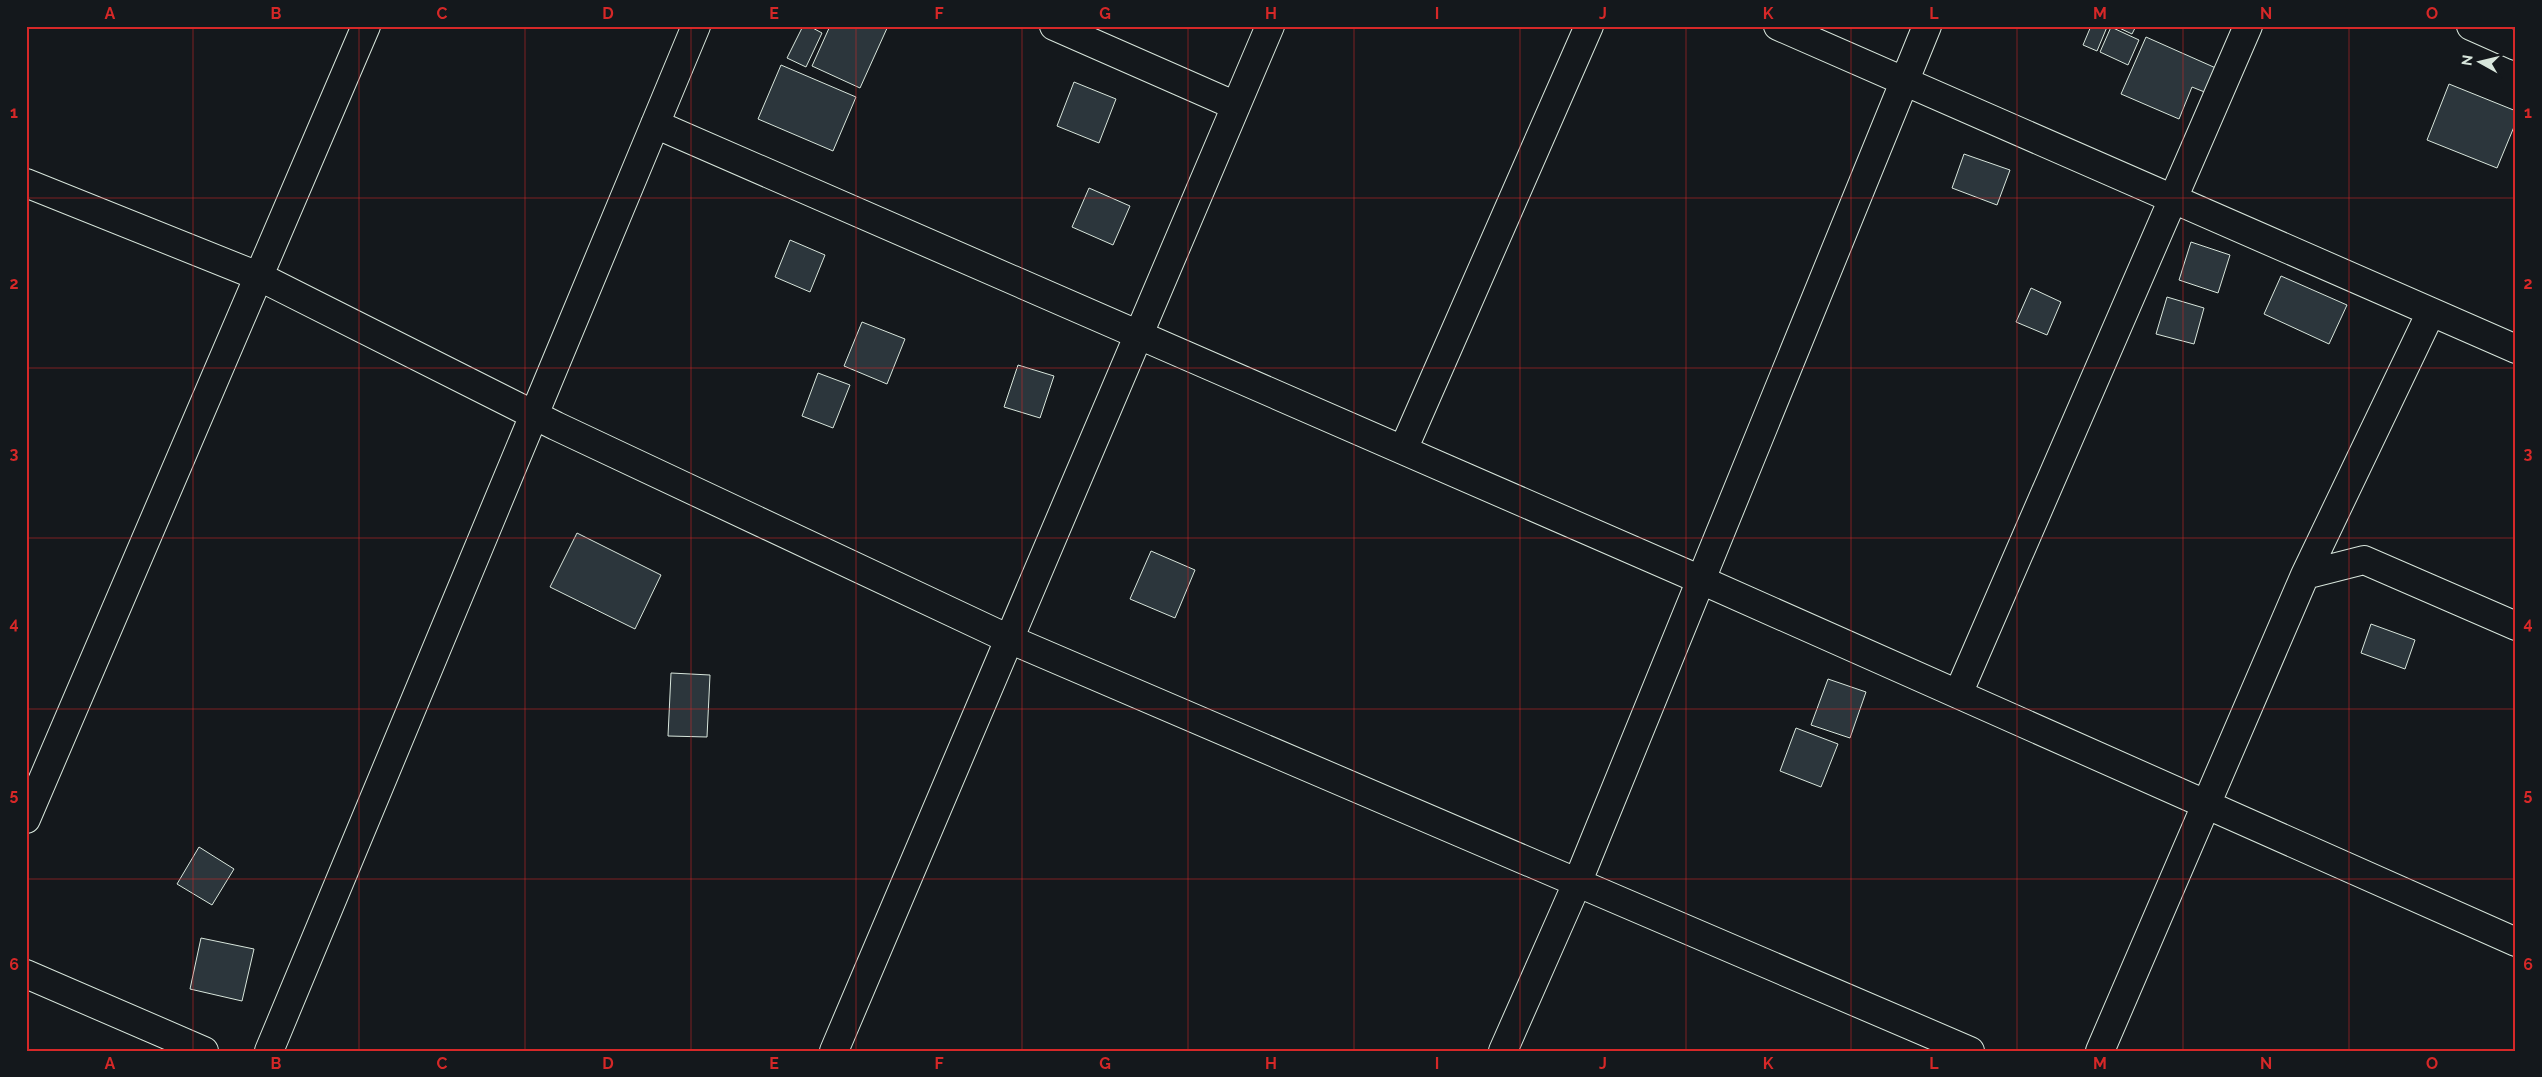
<svg xmlns="http://www.w3.org/2000/svg" width="2542" height="1077" font-family="Raleway,sans-serif">
  <style>
    .building { fill: #2c363c; stroke: #d8e6dc }
    .lines { fill: none; stroke-linecap: round; stroke-linejoin: round }
    .minor-casing { stroke: #d8e6dc; stroke-width: 30 }
    .minor { stroke: #14181c; stroke-width: 28 }
    .grid { fill: none; stroke: #d62828; stroke-width: 1; stroke-opacity: 0.55 }
    .neatline { fill: none; stroke: #d62828; stroke-width: 2 }
    .grid-label { font-size: 16px; text-anchor: middle; font-weight: bold; fill: #d62828 }
  </style>
  <rect width="100%" height="100%" fill="#14181c"/>
  <path class="building" d="M803 26H809L822 33 806 67 787 58Z
    M830 26H888L860 88 812 66Z
    M2091 26 2107 27 2097 51 2083 45Z
    M2115 26H2136L2132 34Z
    M2111 27 2139 40 2128 65 2100 52Z
    M2146 37 2218 69 2207 93 2192 87 2179 119 2121 94Z
    M781 65 856 97 833 151 758 119Z
    M1074 82 1116 99 1099 143 1057 126Z
    M2449 84 2516 111V122L2497 168 2427 140Z
    M1964 154 2010 170 1997 205 1952 188Z
    M1089 188 1130 206 1113 245 1072 227Z
    M790 240 825 255 810 292 775 277Z
    M2191 242 2230 255 2218 293 2179 280Z
    M2281 276 2347 305 2329 344 2264 314Z
    M2031 288 2061 302 2047 335 2016 322Z
    M2167 297 2204 308 2194 344 2156 334Z
    M862 322 905 339 887 384 844 366Z
    M1018 365 1054 376 1040 418 1004 407Z
    M818 373 850 385 833 428 802 416Z
    M577 533 661 575 635 629 550 587Z
    M1151 551 1195 570 1175 618 1130 599Z
    M2371 624 2415 640 2405 669 2361 653Z
    M671 673 710 675 707 737 668 736Z
    M1828 679 1866 692 1850 738 1811 725Z
    M1796 728 1838 744 1821 787 1780 771Z
    M199 847 234 869 212 905 177 884Z
    M201 938 254 949 242 1001 190 989Z"/>
  <g class="lines">
    <g class="minor-casing">
      <path id="minor" d="M1054 26 1236 106
        M1778 26 2516 349
        M2471 26 2516 46
        M655 124 1701 580 2516 942
        M26 183 258 276 556 426 1009 639 1970 1051
        M1403 450 1589 26
        M2305 575 2431 312
        M1958 694 2248 26
        M26 819 366 26
        M26 974 204 1051
        M269 1051 696 26
        M834 1051 1270 26
        M1503 1051 1578 881 1927 26
        M2100 1051 2305 575 2364 560 2516 626"/>
    </g>
    <use href="#minor" class="minor"/>
  </g>
  <path class="grid" d="M193 26V1051M359 26V1051M525 26V1051M691 26V1051M856 26V1051M1022 26V1051M1188 26V1051M1354 26V1051M1520 26V1051M1686 26V1051M1851 26V1051M2017 26V1051M2183 26V1051M2349 26V1051M26 198H2516M26 368H2516M26 538H2516M26 709H2516M26 879H2516"/>
  <rect width="2542" height="1077" fill="none" stroke="#14181c" stroke-width="55"/>
  <g transform="translate(2480 62) rotate(278)" stroke="#14181c" stroke-width="4" paint-order="stroke">
  <path d="M0-4L9 19L0 12L-9 19Z" fill="#d8e6dc"/>
  <text y="-8" font-size="14" font-weight="bold" text-anchor="middle" fill="#d8e6dc">N</text>
  </g>
  <rect x="28" y="28" width="2486" height="1022" class="neatline"/>
  <g class="grid-label">
    <text x="110" y="19">A</text>
    <text x="276" y="19">B</text>
    <text x="442" y="19">C</text>
    <text x="608" y="19">D</text>
    <text x="774" y="19">E</text>
    <text x="939" y="19">F</text>
    <text x="1105" y="19">G</text>
    <text x="1271" y="19">H</text>
    <text x="1437" y="19">I</text>
    <text x="1603" y="19">J</text>
    <text x="1768" y="19">K</text>
    <text x="1934" y="19">L</text>
    <text x="2100" y="19">M</text>
    <text x="2266" y="19">N</text>
    <text x="2432" y="19">O</text>
    <text x="14" y="118">1</text>
    <text x="2528" y="118">1</text>
    <text x="14" y="289">2</text>
    <text x="2528" y="289">2</text>
    <text x="14" y="459">3</text>
    <text x="2528" y="459">3</text>
    <text x="14" y="629">4</text>
    <text x="2528" y="629">4</text>
    <text x="14" y="800">5</text>
    <text x="2528" y="800">5</text>
    <text x="14" y="970">6</text>
    <text x="2528" y="970">6</text>
    <text x="110" y="1069">A</text>
    <text x="276" y="1069">B</text>
    <text x="442" y="1069">C</text>
    <text x="608" y="1069">D</text>
    <text x="774" y="1069">E</text>
    <text x="939" y="1069">F</text>
    <text x="1105" y="1069">G</text>
    <text x="1271" y="1069">H</text>
    <text x="1437" y="1069">I</text>
    <text x="1603" y="1069">J</text>
    <text x="1768" y="1069">K</text>
    <text x="1934" y="1069">L</text>
    <text x="2100" y="1069">M</text>
    <text x="2266" y="1069">N</text>
    <text x="2432" y="1069">O</text>
  </g>
</svg>
